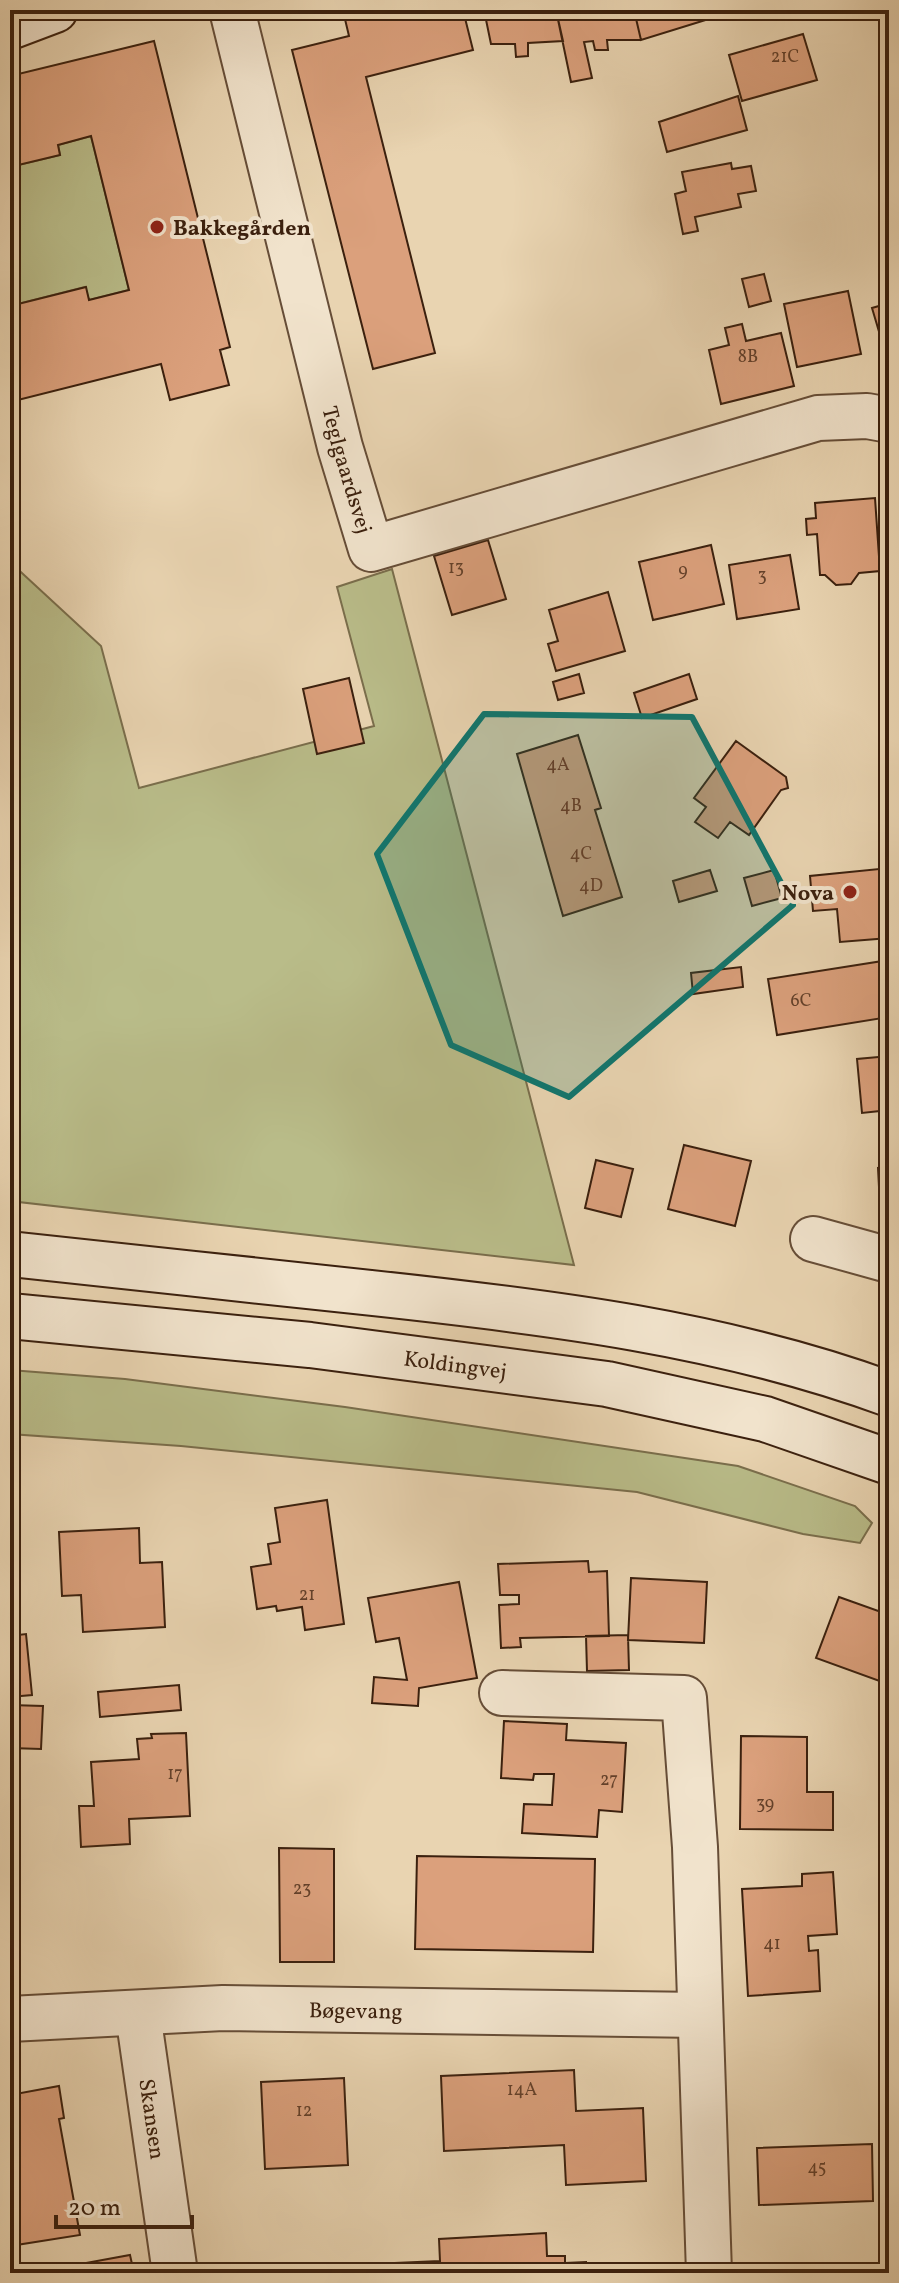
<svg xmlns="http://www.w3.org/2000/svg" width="899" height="2283" font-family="Vollkorn,serif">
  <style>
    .green { fill: #b9bc89; stroke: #7a6e4c; stroke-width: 2 }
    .building { fill: #dba07c; stroke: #3b200e; stroke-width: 2 }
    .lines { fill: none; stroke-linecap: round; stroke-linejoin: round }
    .minor-casing { stroke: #664d37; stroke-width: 48 }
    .secondary-casing { stroke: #3b200e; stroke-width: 48 }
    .minor { stroke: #f1e3cc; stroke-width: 44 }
    .secondary { stroke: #f1e3cc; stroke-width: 44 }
    .marked { fill: #0f766e; fill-opacity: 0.2; stroke: #0f766e; stroke-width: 6; stroke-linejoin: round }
    .poi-dot { fill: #8f2418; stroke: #f1e3cc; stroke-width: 3 }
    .labels { text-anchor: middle; stroke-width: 8; stroke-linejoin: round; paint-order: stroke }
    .number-label { font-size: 18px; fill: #63402a }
    .poi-label { font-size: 22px; font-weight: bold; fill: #3b200e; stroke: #f1e3cc; text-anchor: start }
    .street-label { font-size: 22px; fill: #3b200e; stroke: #f1e3cc }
  </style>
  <rect width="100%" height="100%" fill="#e9d4b1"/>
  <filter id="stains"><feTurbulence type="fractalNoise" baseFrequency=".0025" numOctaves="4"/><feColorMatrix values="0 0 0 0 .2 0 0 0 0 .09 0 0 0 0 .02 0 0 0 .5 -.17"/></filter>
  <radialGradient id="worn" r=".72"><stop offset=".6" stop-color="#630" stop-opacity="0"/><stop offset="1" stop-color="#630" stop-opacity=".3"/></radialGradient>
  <path class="green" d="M91 136 129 290 89 300 85 287 10 306V167L60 155 58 145Z
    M10 562 101 646 139 788 374 726 337 587 392 569 574 1265 10 1201Z
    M10 1370 125 1379 345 1407 738 1466 855 1506 872 1523 860 1543 803 1534 637 1492 181 1446 10 1434Z"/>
  <path class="building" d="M362 10H463L473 50 366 77 435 353 373 369 292 50 349 36 344 15Z
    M484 10H556L563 41 528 43V56L516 57 515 44H491Z
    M556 10H634L641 40H607L608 50H595L593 41 584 42 592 78 571 82Z
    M634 10H711L712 18 641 40Z
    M803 34 817 80 742 101 729 55Z
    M154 41 230 347 220 350 229 385 170 400 161 364 10 402V306L86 287 89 300 129 290 91 136 58 145 60 155 10 167V76Z
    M738 96 747 130 667 152 659 122Z
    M731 163 732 169 751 166 756 191 738 194 741 207 695 217 698 231 683 234 675 194 686 191 682 172Z
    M764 274 771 301 749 307 742 279Z
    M848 291 861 354 797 367 784 304Z
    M889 303V362H888L872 308Z
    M742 324 746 341 781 333 794 386 721 404 709 350 729 345 725 328Z
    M875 498 880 571 859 573 851 584 836 585 825 575H820L817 534 807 535 806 519 816 518 815 503Z
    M488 540 506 599 452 615 434 556Z
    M711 545 724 604 653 620 639 562Z
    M790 555 799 609 737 619 729 565Z
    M608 592 625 651 556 671 548 644 558 641 549 610Z
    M579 674 584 693 558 700 553 682Z
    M689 674 697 699 642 718 634 693Z
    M349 678 364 743 317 754 303 689Z
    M578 735 601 808 595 810 622 897 563 916 517 754Z
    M736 741 786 777 788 788 781 790 749 835 730 822 718 838 695 822 706 807 694 798Z
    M889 868V938L840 942 837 909 813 911 810 876Z
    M710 870 717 891 679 902 673 881Z
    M774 870 782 898 752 906 744 878Z
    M889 960V1017L777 1035 768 979Z
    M741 967 743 987 693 994 691 973Z
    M889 1056V1110L862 1113 857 1059Z
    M684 1145 751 1161 735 1226 668 1209Z
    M596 1160 633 1169 621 1217 585 1208Z
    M889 1167V1225H881L878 1168Z
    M327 1500 344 1624 305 1630 302 1607 277 1611 276 1606 257 1609 251 1567 271 1564 268 1544 280 1542 275 1508Z
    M139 1528 140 1563 162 1562 165 1627 83 1632 81 1595 62 1596 59 1532Z
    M588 1561 589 1572 607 1571 609 1636 520 1638 521 1647 501 1648 499 1605 519 1604V1595H500L498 1564Z
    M631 1578 707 1582 704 1643 628 1640Z
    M459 1582 477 1678 419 1688 418 1706 372 1703 374 1677 407 1680 399 1638 376 1642 368 1598Z
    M839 1597 881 1612 886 1599 889 1600V1671L885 1683 816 1658Z
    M26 1634 32 1695 10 1697V1636Z
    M628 1635 629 1670 587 1671 586 1636Z
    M179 1685 181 1710 100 1717 98 1692Z
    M10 1705 43 1706 41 1749 10 1748Z
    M504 1721 567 1724 566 1740 626 1743 622 1812 599 1810 597 1837 522 1833 524 1804 552 1805 554 1774H534L533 1780 501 1778Z
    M186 1733 190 1816 129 1819 130 1844 81 1847 79 1806H94L91 1762 139 1759 137 1739 152 1738 151 1734Z
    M741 1736 807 1737V1792H833V1830L740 1829Z
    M279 1848 334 1849V1962H280Z
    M417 1856 595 1859 593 1952 415 1949Z
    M833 1872 837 1934 808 1936 809 1951 818 1950 820 1991 748 1996 742 1889 802 1886V1874Z
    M574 2070 576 2111 643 2108 646 2181 566 2185 564 2145 444 2151 441 2076Z
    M344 2078 348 2165 265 2169 261 2082Z
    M59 2086 64 2118 59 2119 80 2235 10 2246V2203L15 2202 10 2171V2095Z
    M872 2144 873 2201 759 2205 757 2148Z
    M546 2233 547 2256H565V2263L586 2262V2273H328L327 2266 440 2261 439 2239Z
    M130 2255 134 2273H77L75 2265Z"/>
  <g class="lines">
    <g class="minor-casing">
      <g id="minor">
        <path id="s1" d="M232 10 340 447 371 549 818 418 867 416 889 420"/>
        <path d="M813 1239 889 1260"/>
        <path d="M502 1693 684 1698 695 1847 709 2273"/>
        <path id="s2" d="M138 2014 175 2273"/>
        <path id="s3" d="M10 2019 223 2008 700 2015"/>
      </g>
    </g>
    <g class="secondary-casing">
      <g id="secondary">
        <path d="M10 27 55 10"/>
        <path d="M10 1254C131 1267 251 1280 372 1293 548 1312 722 1333 889 1394"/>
        <path id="s4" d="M10 1316 310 1345 607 1384 765 1419 889 1462"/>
      </g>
    </g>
    <use href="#minor" class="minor"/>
    <use href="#secondary" class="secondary"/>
  </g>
  <path class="marked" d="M484 714 692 717 793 905 569 1097 451 1045 377 854Z"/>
  <g class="poi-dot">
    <circle cx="157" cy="227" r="8"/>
    <circle cx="850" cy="892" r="8"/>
  </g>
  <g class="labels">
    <g class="number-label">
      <text x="785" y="62">21C</text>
      <text x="748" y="362">8B</text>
      <text x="456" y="573">13</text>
      <text x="683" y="576">9</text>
      <text x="762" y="581">3</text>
      <text x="558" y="770">4A</text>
      <text x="571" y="811">4B</text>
      <text x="581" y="859">4C</text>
      <text x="591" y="891">4D</text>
      <text x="801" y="1006">6C</text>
      <text x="307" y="1600">21</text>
      <text x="175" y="1779">17</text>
      <text x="609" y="1785">27</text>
      <text x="765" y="1809">39</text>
      <text x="302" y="1894">23</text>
      <text x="772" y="1949">41</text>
      <text x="522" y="2095">14A</text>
      <text x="304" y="2116">12</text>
      <text x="817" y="2173">45</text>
    </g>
    <g class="poi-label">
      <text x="173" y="235">Bakkegården</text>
      <text x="834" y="900" text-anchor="end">Nova</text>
    </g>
    <g class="street-label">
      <text dy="8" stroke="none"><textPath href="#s1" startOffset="474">Teglgaardsvej</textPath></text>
      <text dy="8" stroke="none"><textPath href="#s4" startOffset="448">Koldingvej</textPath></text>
      <text dy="8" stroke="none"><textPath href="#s3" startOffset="346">Bøgevang</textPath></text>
      <text dy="8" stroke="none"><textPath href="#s2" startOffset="106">Skansen</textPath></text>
    </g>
  </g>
  <rect width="899" height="2283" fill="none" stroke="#e9d4b1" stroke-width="40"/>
  <rect x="12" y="12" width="875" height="2259" fill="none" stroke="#3b200e" stroke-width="4"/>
  <rect x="20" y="20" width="859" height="2243" fill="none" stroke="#3b200e" stroke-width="2"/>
  <path d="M56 2215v12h136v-12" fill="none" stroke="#3b200e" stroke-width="4"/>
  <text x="68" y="2215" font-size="24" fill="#3b200e" stroke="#f1e3cc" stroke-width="6" paint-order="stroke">20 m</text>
  <rect width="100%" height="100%" filter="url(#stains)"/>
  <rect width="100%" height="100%" fill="url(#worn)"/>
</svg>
